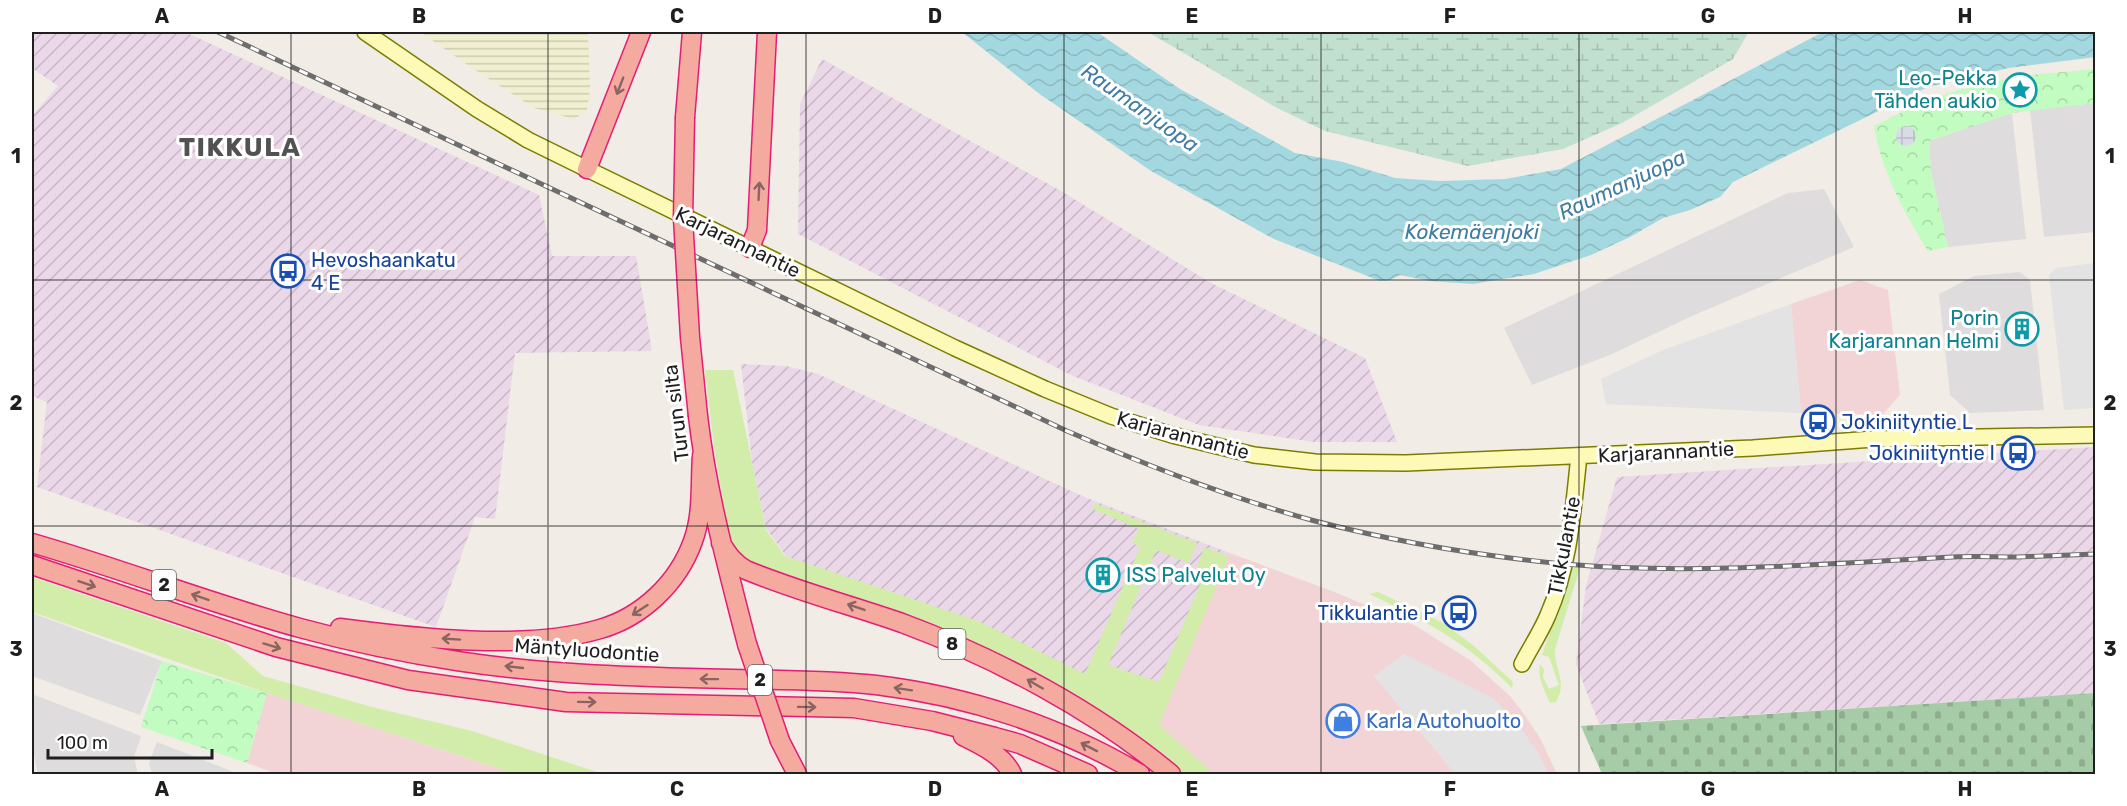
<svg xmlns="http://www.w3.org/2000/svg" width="2127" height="806" font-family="Rubik,sans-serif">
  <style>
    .residential { fill: #dedcdd }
    .commercial { fill: #f2d4d6 }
    .industrial { fill: url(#industrial-furrows) }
    .farmland { fill: url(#farmland-rules) }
    .grass { fill: #d1eda9 }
    .wetland { fill: url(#wetland-marsh) }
    .cemetery { fill: url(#cemetery-stones) }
    .park { fill: url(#park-crowns) }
    .parking { fill: #e3e3e3 }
    .plaza { fill: url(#plaza-grid) }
    .water { fill: url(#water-waves) }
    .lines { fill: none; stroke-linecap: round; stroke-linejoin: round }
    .secondary-casing { stroke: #7b7d00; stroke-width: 18 }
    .trunk-casing { stroke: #e41d74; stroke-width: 21 }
    .secondary { stroke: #fdfab7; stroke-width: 15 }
    .trunk { stroke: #f5aaa0; stroke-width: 18 }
    .rail-casing { stroke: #6d6d6d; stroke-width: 5 }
    .rail { stroke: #fff; stroke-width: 3; stroke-dasharray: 9; stroke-linecap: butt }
    .trunk-bridge-casing { stroke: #e41d74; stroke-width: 21; stroke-linecap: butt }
    .trunk-bridge { stroke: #f5aaa0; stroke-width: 18 }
    .oneway { stroke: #8a6460 }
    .grid { fill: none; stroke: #1f1f1f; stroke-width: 1.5; stroke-opacity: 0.55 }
    .labels { text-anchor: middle; stroke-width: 6; stroke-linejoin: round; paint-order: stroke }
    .shield { fill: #fff; stroke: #626262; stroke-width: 1.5 }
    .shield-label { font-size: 18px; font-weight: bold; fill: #1f1f1f }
    .culture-label { font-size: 20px; fill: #0d838f; stroke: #fff; text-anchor: end }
    .street-label { font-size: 20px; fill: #1f1f1f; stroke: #fff }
    .transit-label { font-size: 20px; fill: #164399; stroke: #fff; text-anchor: start }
    .shop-label { font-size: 20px; fill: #366cbe; stroke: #fff; text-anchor: start }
    .water-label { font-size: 21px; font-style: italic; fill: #417ca5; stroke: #fff }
    .district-label { font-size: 26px; font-weight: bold; letter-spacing: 1.5px; fill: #525252; stroke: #fff }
    .neatline { fill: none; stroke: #1f1f1f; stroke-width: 2 }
    .grid-label { font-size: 20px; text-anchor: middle; font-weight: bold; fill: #1f1f1f }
  </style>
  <defs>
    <pattern id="industrial-furrows" width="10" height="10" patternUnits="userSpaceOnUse" patternTransform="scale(1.5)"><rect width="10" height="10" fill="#ead7e8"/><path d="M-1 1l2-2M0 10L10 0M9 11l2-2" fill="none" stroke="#c8b8c7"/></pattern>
    <pattern id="farmland-rules" width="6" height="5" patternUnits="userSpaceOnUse" patternTransform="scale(1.5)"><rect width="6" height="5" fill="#f0efd0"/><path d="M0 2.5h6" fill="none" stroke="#cdccb2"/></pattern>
    <pattern id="wetland-marsh" width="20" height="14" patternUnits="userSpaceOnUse" patternTransform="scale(1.5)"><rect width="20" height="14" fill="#c1e0cf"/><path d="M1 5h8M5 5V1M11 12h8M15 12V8" fill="none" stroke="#a5c0b1"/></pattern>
    <pattern id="cemetery-stones" width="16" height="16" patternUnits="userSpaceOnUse" patternTransform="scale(1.5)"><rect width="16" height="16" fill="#a5cba7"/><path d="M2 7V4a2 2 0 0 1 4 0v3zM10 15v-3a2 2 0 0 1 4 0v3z" fill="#8eae8f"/></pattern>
    <pattern id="park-crowns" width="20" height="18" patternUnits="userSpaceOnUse" patternTransform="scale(1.5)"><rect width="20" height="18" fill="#c2fcc1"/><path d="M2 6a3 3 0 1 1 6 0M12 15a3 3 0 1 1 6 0" fill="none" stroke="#a6d8a5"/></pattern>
    <pattern id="plaza-grid" width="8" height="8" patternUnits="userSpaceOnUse" patternTransform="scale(1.5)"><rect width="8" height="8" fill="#d9dbe7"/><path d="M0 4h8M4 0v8" fill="none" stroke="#babcc6"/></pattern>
    <pattern id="water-waves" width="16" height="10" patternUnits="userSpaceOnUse" patternTransform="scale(1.5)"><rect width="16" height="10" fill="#a4d8e0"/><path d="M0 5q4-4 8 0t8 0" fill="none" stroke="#8db9c0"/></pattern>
  </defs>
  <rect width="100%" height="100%" fill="#f1ece5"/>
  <path class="residential" d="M2095 103V232L2044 237 2030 110Z
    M2012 113 2026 239 1948 247 1931 172 1929 141Z
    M1824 189 1854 247 1692 316 1612 354 1532 385 1504 328 1788 193Z
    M2020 272 2030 280 2044 410 1970 413 1950 395 1939 294 1974 276Z
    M32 613 162 661 140 715 32 676Z
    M32 694 141 736 134 757 138 774H38L32 746Z
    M157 742 239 774H152L149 763Z"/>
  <path class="commercial" d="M1860 280 1888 290 1900 395 1882 415 1801 413 1791 304Z
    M1227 552 1337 593 1414 625 1470 660 1510 696 1524 714 1540 738 1557 774H1205L1150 728Z
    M267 693 516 774H277L247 763Z"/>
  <path class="industrial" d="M33 32H185L539 195 552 256H636L652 351 515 353 495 519 475 517 436 627 37 487 47 402 32 396V116L58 86 32 68Z
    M822 59 1061 191 1211 283 1365 358 1397 442H1314L1199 425 1073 376 798 234 800 104Z
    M741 364 786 366 818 374 1082 496 1227 552 1150 728 816 568 786 556 766 528 752 462Z
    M2095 447V693L1599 724 1576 664 1586 586 1617 477Z"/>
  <path class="farmland" d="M420 32H588L590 90 587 110 574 119 534 108 478 72Z"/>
  <path class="grass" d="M705 370H733L766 530 785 556 978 621 1085 674 1140 547 1132 543 1139 529 1093 509 1094 503 1197 543 1189 563 1156 550 1108 665 1159 682 1206 570 1197 567 1204 547 1229 556 1159 725 1214 774H1180L1124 731 1058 690 749 564 734 551 728 529 715 454Z
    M1571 568H1580L1555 649C1554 670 1568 681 1556 702L1550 703C1545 691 1537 678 1540 664L1544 669 1543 677 1549 689 1559 685 1549 657 1542 655Z
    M32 577 226 643 263 676 372 707 472 731 603 774H516L267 693 32 612Z
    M1378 592 1443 623 1474 646 1513 682 1512 688C1470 645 1424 619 1369 594Z"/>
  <path class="wetland" d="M1148 32H1746L1747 35 1733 59 1622 123 1563 149 1468 166 1325 131 1277 108Z"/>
  <path class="cemetery" d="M2095 693V774H1602L1581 726Z"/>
  <path class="park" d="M2095 69V103L2012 113 1929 141 1931 172 1948 247 1928 251C1904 212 1881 171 1874 126L1924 101 1956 91 2018 76Z
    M162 661 267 693 247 763 141 727Z"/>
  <path class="parking" d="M2095 263V408L2064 410 2049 275 2056 268Z
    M1791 304 1801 413 1606 404 1601 379 1663 350Z
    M1404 654 1491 697 1513 717 1539 754 1548 774H1455L1374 676Z"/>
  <path class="plaza" d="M2011 87a9 9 0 1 1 18 0a9 9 0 1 1-18 0Z
    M1896 136a10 10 0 1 1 20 0a10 10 0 1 1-20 0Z"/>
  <path class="water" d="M962 32H1097L1180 89 1295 153 1343 162 1395 178 1440 181 1505 179 1561 169 1823 32H2095L2096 57 2009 68 1928 87 1733 182 1720 197 1690 210 1663 218 1630 237 1591 255 1534 274 1473 284 1430 281 1400 275 1390 280 1380 281 1274 239 1151 171 1037 92Z"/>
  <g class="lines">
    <g class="secondary-casing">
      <path id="secondary" d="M365 32 477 109 528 140 587 169 955 348 1045 389 1111 416 1172 435 1254 455 1315 462 1406 463 1753 448 1873 439 2096 435
        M1522 664C1530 648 1541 632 1548 615 1570 565 1573 509 1579 456"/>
    </g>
    <g class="trunk-casing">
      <path id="trunk" d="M685 117 692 32
        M587 169 641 32
        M750 248 757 230 767 32
        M698 416C707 494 728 569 747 644
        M32 543C122 569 209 603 300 628 351 642 404 653 457 661 548 675 640 677 732 679 780 680 828 680 876 685 968 696 1060 726 1140 774
        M721 543C728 555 734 563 746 570 797 591 850 605 902 623 996 658 1094 710 1171 774
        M32 565 276 647 408 680 566 702 854 708 932 721 995 737 1020 744 1088 774
        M340 628C416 638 526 651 600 629 642 617 678 583 693 541 703 514 700 484 702 455
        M963 736C981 745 1003 755 1012 774
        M780 741 797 774"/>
    </g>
    <use href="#secondary" class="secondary"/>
    <use href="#trunk" class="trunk"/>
    <g class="rail-casing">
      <path id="rail" d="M218 32 1067 431C1148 466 1230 498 1315 521 1396 542 1481 556 1564 564 1693 575 1824 564 1953 557 1974 556 1995 557 2017 557 2043 556 2069 555 2096 554"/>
    </g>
    <use href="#rail" class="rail"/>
    <g class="trunk-bridge-casing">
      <path id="trunk-bridge" d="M685 117 683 218 690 337 698 416
        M747 644 780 741"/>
    </g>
    <use href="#trunk-bridge" class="trunk-bridge"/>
  </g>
  <defs><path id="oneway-shaft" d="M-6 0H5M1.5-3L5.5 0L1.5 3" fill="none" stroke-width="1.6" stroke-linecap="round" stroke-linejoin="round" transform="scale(1.5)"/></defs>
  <g class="oneway">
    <use href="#oneway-shaft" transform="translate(620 86) rotate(111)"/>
    <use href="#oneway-shaft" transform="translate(759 191) rotate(-87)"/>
    <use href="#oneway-shaft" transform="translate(87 584) rotate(19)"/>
    <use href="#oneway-shaft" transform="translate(200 597) rotate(-161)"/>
    <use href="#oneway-shaft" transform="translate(856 607) rotate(-161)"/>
    <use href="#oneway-shaft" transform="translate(640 610) rotate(147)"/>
    <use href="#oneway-shaft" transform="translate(451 639) rotate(-176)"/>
    <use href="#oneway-shaft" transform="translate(272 646) rotate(17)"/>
    <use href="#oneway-shaft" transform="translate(514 667) rotate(-174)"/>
    <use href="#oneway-shaft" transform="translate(709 679) rotate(-179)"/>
    <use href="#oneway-shaft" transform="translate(1035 684) rotate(-150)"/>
    <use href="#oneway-shaft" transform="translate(903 689) rotate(-171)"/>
    <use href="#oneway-shaft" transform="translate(587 702) rotate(1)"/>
    <use href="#oneway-shaft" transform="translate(807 707) rotate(1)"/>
    <use href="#oneway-shaft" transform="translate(1089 747) rotate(-153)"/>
  </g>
  <path class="grid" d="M291 32V774M548 32V774M806 32V774M1064 32V774M1321 32V774M1579 32V774M1836 32V774M32 280H2096M32 526H2096"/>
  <defs>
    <g id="sight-ring" transform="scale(1.725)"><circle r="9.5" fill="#fff" stroke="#0f9aa8" stroke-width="1.5"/><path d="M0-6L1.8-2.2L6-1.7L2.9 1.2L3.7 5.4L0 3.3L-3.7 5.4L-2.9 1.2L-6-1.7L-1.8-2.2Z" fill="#0f9aa8"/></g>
    <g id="bus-ring" transform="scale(1.725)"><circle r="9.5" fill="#fff" stroke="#1a4fb4" stroke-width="1.5"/><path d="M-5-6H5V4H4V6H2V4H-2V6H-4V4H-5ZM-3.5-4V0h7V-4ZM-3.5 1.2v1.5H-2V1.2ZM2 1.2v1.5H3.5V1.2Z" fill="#1a4fb4"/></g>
    <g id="building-ring" transform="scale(1.725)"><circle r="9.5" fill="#fff" stroke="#0f9aa8" stroke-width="1.5"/><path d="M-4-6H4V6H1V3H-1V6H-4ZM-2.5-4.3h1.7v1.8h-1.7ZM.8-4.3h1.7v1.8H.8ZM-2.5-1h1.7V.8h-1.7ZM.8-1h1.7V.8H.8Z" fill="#0f9aa8"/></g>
    <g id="shop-ring" transform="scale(1.725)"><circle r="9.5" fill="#fff" stroke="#3f7fe0" stroke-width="1.5"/><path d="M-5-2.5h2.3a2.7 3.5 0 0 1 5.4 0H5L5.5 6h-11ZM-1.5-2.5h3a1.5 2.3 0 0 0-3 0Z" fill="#3f7fe0"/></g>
  </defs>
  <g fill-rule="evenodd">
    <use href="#sight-ring" x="2020" y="90"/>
    <use href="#bus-ring" x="288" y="271"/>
    <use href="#building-ring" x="2022" y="329"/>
    <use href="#bus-ring" x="1818" y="422"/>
    <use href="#bus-ring" x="2018" y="453"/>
    <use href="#building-ring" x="1103" y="575"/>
    <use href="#bus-ring" x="1459" y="613"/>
    <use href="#shop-ring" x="1343" y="721"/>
  </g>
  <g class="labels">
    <g class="shield">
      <rect x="152" y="570" width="24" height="30" rx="4.5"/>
      <rect x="938.5" y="629" width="27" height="30" rx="4.5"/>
      <rect x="748" y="665" width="24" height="30" rx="4.5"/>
    </g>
    <g class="shield-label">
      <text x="164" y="591">2</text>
      <text x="952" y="650">8</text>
      <text x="760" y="686">2</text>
    </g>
    <g class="culture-label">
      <text x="1997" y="85">Leo-Pekka<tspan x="1997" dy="23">Tähden aukio</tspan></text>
      <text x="1999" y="325">Porin<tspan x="1999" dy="23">Karjarannan Helmi</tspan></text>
      <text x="1126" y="582" text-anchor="start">ISS Palvelut Oy</text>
    </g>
    <g class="street-label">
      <text transform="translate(738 242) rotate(26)" y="7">Karjarannantie</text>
      <text transform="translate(676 413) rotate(-97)" y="7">Turun silta</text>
      <text transform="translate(1183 435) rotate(15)" y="7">Karjarannantie</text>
      <text transform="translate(1666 452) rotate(-3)" y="7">Karjarannantie</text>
      <text transform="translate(1564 546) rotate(-79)" y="7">Tikkulantie</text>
      <text transform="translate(587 650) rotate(4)" y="7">Mäntyluodontie</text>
    </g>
    <g class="transit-label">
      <text x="311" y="267">Hevoshaankatu<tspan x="311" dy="23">4 E</tspan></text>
      <text x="1841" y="429">Jokiniityntie L</text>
      <text x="1995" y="460" text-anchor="end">Jokiniityntie I</text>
      <text x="1436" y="620" text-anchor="end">Tikkulantie P</text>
    </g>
    <g class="shop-label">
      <text x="1366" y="728">Karla Autohuolto</text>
    </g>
    <g class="water-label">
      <text transform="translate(1140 108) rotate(35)" y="7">Raumanjuopa</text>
      <text transform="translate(1622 185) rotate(-25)" y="7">Raumanjuopa</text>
      <text x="1472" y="239">Kokemäenjoki</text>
    </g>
    <g class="district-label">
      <text x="240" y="156">TIKKULA</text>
    </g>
  </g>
  <rect width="2127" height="806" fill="none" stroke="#ffffff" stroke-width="66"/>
  <path d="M48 749v9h164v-9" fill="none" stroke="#1f1f1f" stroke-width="3"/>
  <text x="57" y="749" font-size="18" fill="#1f1f1f" stroke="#ffffff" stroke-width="4.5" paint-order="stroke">100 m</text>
  <rect x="33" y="33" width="2061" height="740" class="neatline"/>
  <g class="grid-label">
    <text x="162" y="23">A</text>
    <text x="419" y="23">B</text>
    <text x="677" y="23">C</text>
    <text x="935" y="23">D</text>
    <text x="1192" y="23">E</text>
    <text x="1450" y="23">F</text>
    <text x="1708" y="23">G</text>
    <text x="1965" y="23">H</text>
    <text x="16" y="163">1</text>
    <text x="2110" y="163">1</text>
    <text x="16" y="410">2</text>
    <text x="2110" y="410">2</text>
    <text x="16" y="656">3</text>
    <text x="2110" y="656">3</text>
    <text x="162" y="796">A</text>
    <text x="419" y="796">B</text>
    <text x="677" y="796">C</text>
    <text x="935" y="796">D</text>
    <text x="1192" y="796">E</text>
    <text x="1450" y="796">F</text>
    <text x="1708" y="796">G</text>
    <text x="1965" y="796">H</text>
  </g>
</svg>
